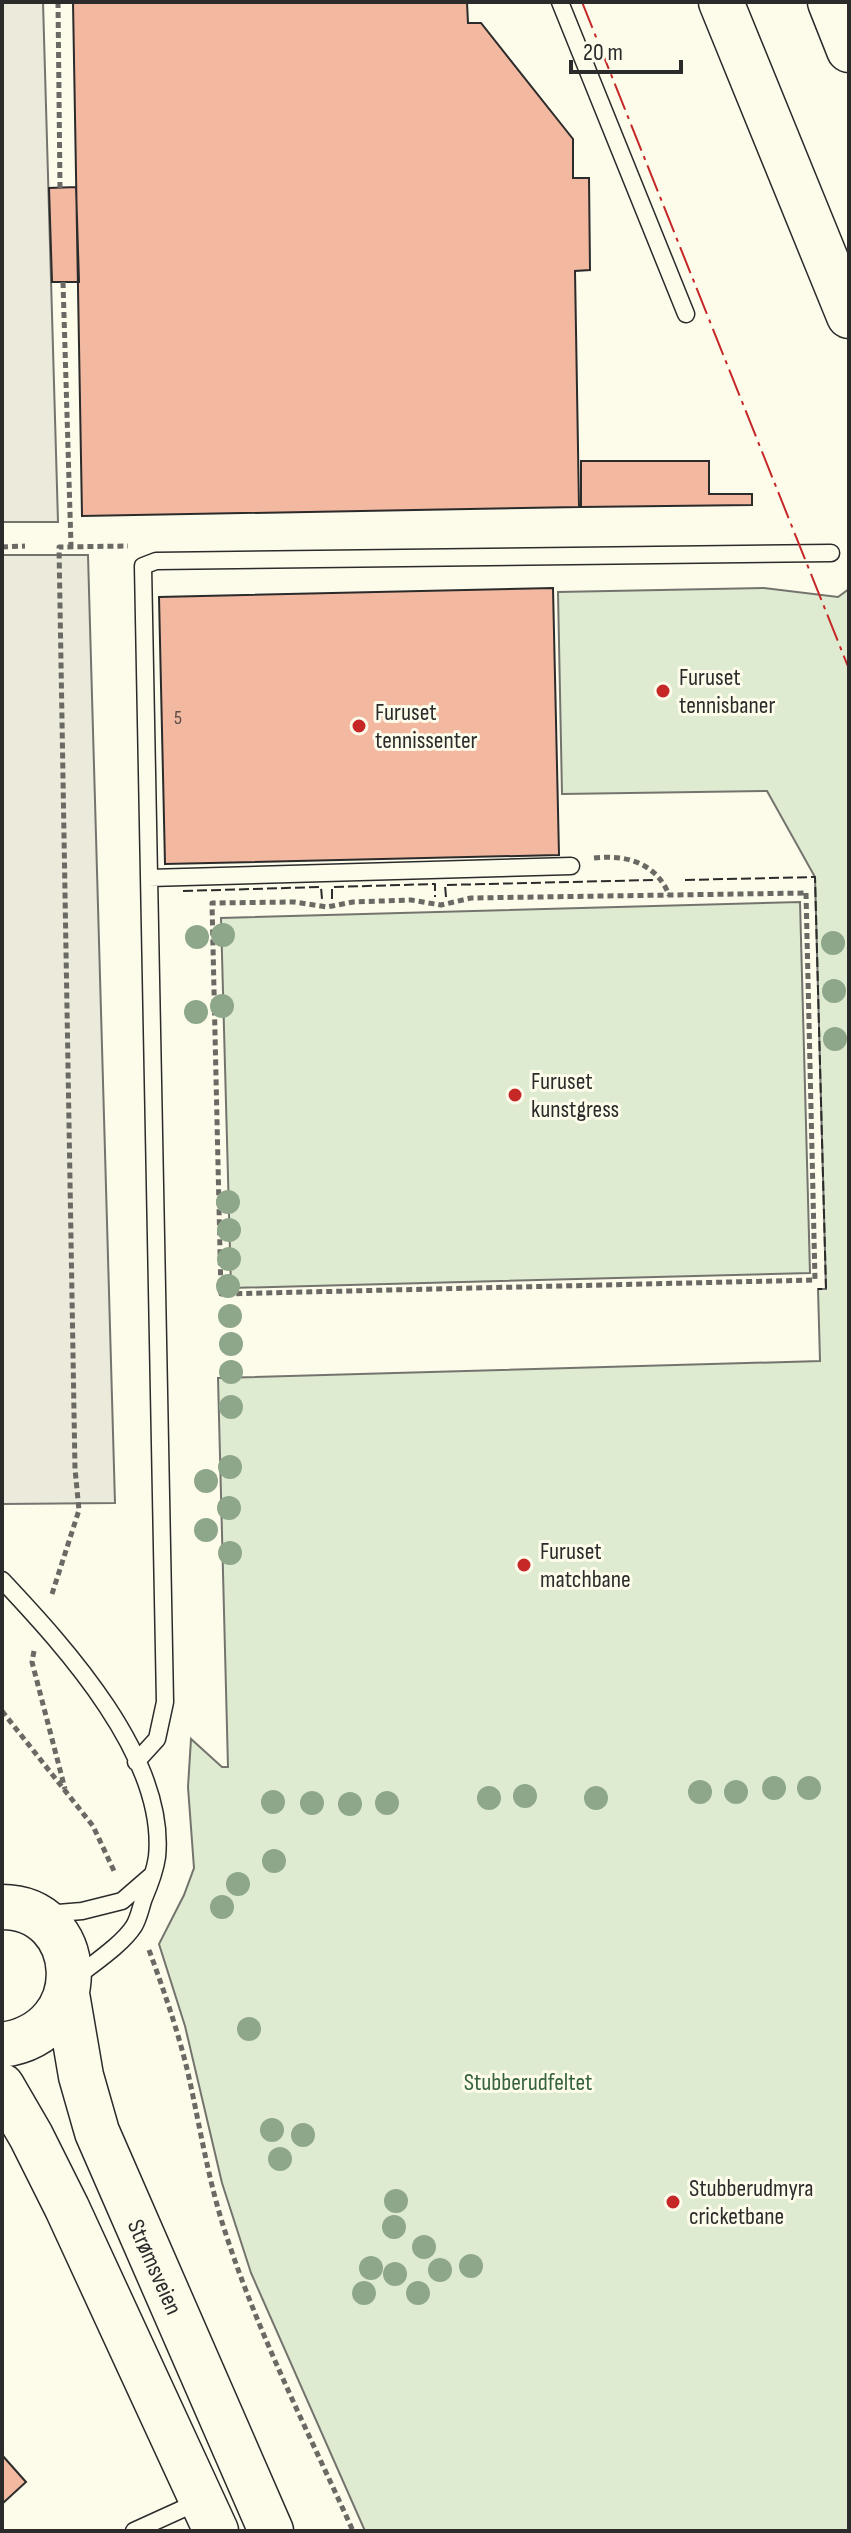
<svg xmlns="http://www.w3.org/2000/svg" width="851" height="2533" font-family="'Sofia Sans Condensed',sans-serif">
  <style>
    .green { fill: #deebd1; stroke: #74746e; stroke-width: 2 }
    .parking { fill: #eceadb; stroke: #74746e; stroke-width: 2 }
    .building { fill: #f2b8a0; stroke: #2b2b2b; stroke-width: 2 }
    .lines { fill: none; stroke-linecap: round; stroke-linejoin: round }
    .lane-casing { stroke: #2b2b2b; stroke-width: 19 }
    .secondary-casing { stroke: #2b2b2b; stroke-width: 47 }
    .highway-casing { stroke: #2b2b2b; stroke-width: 47 }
    .path { stroke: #6a6964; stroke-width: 5; stroke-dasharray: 6 4; stroke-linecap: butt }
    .lane { stroke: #fdfbea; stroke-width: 16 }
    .secondary { stroke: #fdfbea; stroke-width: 44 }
    .highway { stroke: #fdfbea; stroke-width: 44 }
    .fence { stroke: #2b2b2b; stroke-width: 2; stroke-dasharray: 10 4; stroke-linecap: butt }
    .power { stroke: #c62828; stroke-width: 2; stroke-dasharray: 28 6 4 6; stroke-linecap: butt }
    .tree { fill: #8ea78a }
    .poi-dot { fill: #c62828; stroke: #fdfbea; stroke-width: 3 }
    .labels { text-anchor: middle; stroke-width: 6; stroke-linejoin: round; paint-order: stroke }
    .number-label { font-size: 20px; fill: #5d4e48 }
    .poi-label { font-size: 24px; fill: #2b2b2b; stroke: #fdfbea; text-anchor: start }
    .park-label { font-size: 24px; fill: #34623c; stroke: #fdfbea }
    .street-label { font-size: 24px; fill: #2b2b2b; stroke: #fdfbea }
  </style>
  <rect width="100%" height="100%" fill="#fdfbea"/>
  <path class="green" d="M764 588 838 597 849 589V2531H365L251 2273 222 2183 185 2026 159 1944 184 1895 194 1868 188 1787 191 1739 222 1767H228L218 1378 820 1361 818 1289H826L815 877 767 791 562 794 558 592Z
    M800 902 810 1273 231 1288 221 918Z"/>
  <path class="parking" d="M2 2H43L58 522H2Z
    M2 555H88L115 1503 2 1504Z"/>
  <path class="building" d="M73 2H467L468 23H481L573 139V178H589L590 270 575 271 579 507 82 516Z
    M76 187 79 282H52L49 188Z
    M581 461H709V494H752V505L581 507Z
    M553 588 559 855 165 864 159 597Z
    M2 2455 26 2482 2 2504Z"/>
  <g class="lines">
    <g class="lane-casing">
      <path id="lane" d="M560 2 686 314
        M149 878 571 866
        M2 1580C65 1647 167 1758 157 1857 155 1871 150 1884 144 1898 141 1906 139 1918 134 1926 122 1945 91 1965 74 1979
        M136 1762 157 1739 165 1702 143 566 156 561 831 553
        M46 1914 82 1911 122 1901 152 1875
        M134 2531 200 2501"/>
    </g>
    <g class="secondary-casing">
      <path id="secondary" d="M2 1907C86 1907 96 2032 2 2045
        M67 1994 81 2076 97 2132 271 2531
        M2 2086 31 2136 67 2208 216 2531"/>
    </g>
    <g class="highway-casing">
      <path id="highway" d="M721 2 849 316
        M830 2 849 50"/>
    </g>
    <path class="path" d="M58 2 60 188
      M63 282 71 546
      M2 547 25 546
      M594 858C627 854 657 864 669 895
      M806 893 815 1280 221 1294 212 903 294 902 327 907 353 902 411 900 441 905 471 898Z
      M52 1594 79 1510 75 1469 59 547 128 546
      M34 1651 32 1662 65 1789
      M2 1711 93 1826 115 1873
      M149 1950C164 1991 178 2031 188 2073 199 2122 207 2173 222 2222 255 2328 307 2429 353 2531"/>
    <use href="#lane" class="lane"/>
    <use href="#secondary" class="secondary"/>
    <use href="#highway" class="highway"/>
    <path class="fence" d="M685 880 815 877 826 1289H818
      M183 891 321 887 322 899
      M446 897 445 885 654 880
      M332 899V887L435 884V897"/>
    <path class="power" d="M582 2 849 669"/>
  </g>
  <g class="tree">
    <circle cx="223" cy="935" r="12"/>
    <circle cx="197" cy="937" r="12"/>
    <circle cx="833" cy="943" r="12"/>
    <circle cx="834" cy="991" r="12"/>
    <circle cx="222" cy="1006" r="12"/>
    <circle cx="196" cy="1012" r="12"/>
    <circle cx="835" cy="1039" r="12"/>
    <circle cx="228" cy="1202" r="12"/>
    <circle cx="229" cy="1230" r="12"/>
    <circle cx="229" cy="1259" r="12"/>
    <circle cx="228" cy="1286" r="12"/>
    <circle cx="230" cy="1316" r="12"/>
    <circle cx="231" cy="1344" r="12"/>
    <circle cx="231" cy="1372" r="12"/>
    <circle cx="231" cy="1407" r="12"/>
    <circle cx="230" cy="1467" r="12"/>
    <circle cx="206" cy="1481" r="12"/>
    <circle cx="229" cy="1508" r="12"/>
    <circle cx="206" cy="1530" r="12"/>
    <circle cx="230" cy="1553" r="12"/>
    <circle cx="774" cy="1788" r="12"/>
    <circle cx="809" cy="1788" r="12"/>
    <circle cx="700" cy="1792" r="12"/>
    <circle cx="736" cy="1792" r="12"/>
    <circle cx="525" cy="1796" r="12"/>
    <circle cx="489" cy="1798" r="12"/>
    <circle cx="596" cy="1798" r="12"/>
    <circle cx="273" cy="1802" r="12"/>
    <circle cx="312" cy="1803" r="12"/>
    <circle cx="387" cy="1803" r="12"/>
    <circle cx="350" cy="1804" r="12"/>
    <circle cx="274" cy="1861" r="12"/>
    <circle cx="238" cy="1884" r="12"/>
    <circle cx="222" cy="1907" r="12"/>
    <circle cx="249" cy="2029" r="12"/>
    <circle cx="272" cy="2130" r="12"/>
    <circle cx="303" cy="2135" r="12"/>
    <circle cx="280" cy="2159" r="12"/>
    <circle cx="396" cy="2201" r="12"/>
    <circle cx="394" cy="2227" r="12"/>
    <circle cx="424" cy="2247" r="12"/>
    <circle cx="471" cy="2266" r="12"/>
    <circle cx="371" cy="2268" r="12"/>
    <circle cx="440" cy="2270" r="12"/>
    <circle cx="395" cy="2274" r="12"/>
    <circle cx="364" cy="2293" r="12"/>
    <circle cx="418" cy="2293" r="12"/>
  </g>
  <g class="poi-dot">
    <circle cx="663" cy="691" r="8"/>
    <circle cx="359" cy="726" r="8"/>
    <circle cx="515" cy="1095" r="8"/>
    <circle cx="524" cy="1565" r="8"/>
    <circle cx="673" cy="2202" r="8"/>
  </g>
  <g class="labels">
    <g class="number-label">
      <text x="178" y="724">5</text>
    </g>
    <g class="poi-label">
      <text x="679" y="685">Furuset<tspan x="679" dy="28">tennisbaner</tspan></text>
      <text x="375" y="720">Furuset<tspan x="375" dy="28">tennissenter</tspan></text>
      <text x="531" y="1089">Furuset<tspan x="531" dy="28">kunstgress</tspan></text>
      <text x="540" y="1559">Furuset<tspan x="540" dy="28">matchbane</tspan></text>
      <text x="689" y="2196">Stubberudmyra<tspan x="689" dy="28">cricketbane</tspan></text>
    </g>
    <g class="park-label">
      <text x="528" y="2090">Stubberudfeltet</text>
    </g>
    <g class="street-label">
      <text transform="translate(155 2267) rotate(66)" y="8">Strømsveien</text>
    </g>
  </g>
  <rect width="851" height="2533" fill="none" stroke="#2b2b2b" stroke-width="8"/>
  <path d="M571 60v12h110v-12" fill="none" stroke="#2b2b2b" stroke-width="4"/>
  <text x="583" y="60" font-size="24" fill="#2b2b2b" stroke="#fdfbea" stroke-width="6" paint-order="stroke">20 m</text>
</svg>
